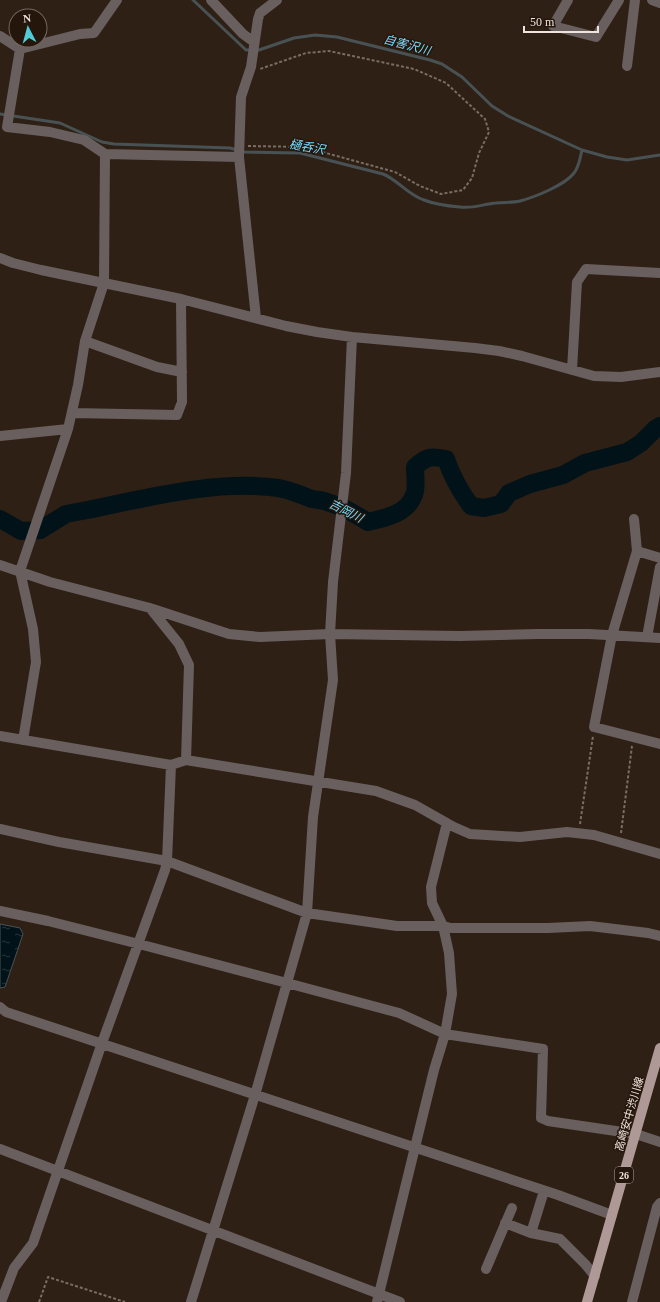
<svg xmlns="http://www.w3.org/2000/svg" width="660" height="1302" font-family="'Times New Roman','Noto Sans JP',serif">
  <style>
    .water { fill: url(#water-ripples); stroke: #485254 }
    .lines { fill: none; stroke-linecap: round; stroke-linejoin: round }
    .stream { stroke: #485254; stroke-width: 3 }
    .river { stroke: #011319; stroke-width: 18 }
    .path { stroke: #7a6d63; stroke-width: 2; stroke-dasharray: 3 2; stroke-linecap: butt }
    .minor { stroke: #695f5e; stroke-width: 10 }
    .major { stroke: #af9997; stroke-width: 10 }
    .labels { text-anchor: middle; stroke-width: 3; stroke-linejoin: round; paint-order: stroke }
    .shield { fill: #25160c; stroke: #b2a69e; stroke-width: 1 }
    .shield-label { font-size: 10px; font-weight: bold; fill: #efe4dd }
    .street-label { font-size: 11px; fill: #efe4dd; stroke: #25160c }
    .water-label { font-size: 12px; font-style: italic; fill: #75dcfe; stroke: #25160c }
  </style>
  <defs>
    <pattern id="water-ripples" width="26" height="14" patternUnits="userSpaceOnUse"><rect width="26" height="14" fill="#011319"/><path d="M2 4q2-2 4 0t4 0M15 11q2-2 4 0t4 0" fill="none" stroke="#26353a"/></pattern>
  </defs>
  <rect width="100%" height="100%" fill="#2f2015"/>
  <path class="water" d="M0 924 20 928 23 934 5 987 0 988Z"/>
  <g class="lines">
    <path class="stream" d="M193 0 246 50H259L294 38 315 35 337 37 430 60 442 64 462 77 492 106 508 116 582 150 607 157 627 160 660 155
      M0 114 60 123 102 142 114 144 230 148 244 152 300 153 383 174C398 180 408 195 424 200 434 204 448 206 460 207 472 209 484 204 496 203 504 202 512 203 520 201 535 197 565 185 574 173 579 167 580 158 582 150"/>
    <path class="river" d="M0 519 21 531 40 530 66 514 82 511C142 499 217 479 278 488 290 490 301 495 312 499 317 500 322 500 327 502 342 506 355 514 368 522 385 518 407 514 414 495 417 489 415 474 415 467 427 456 431 456 446 459 452 477 460 491 471 506L484 508 501 504 509 493 530 484 563 475 585 463 627 452 641 443 655 429 660 426"/>
    <path class="path" d="M248 146 304 147 395 172 420 186 441 194 463 190 472 178 479 153 489 132 485 119 446 83 414 69 329 51 306 53 260 69
      M580 824 593 736
      M621 833 632 746
      M39 1302 48 1277 125 1302"/>
    <path class="minor" d="M211 0 243 34 254 42
      M568 0 553 26 596 37 619 0
      M652 0 660 3
      M0 36 20 49 80 34 94 33 117 0
      M20 49 7 127 50 132 84 140 105 154 104 283 85 341 78 385 68 429 20 571 33 629 36 662 23 740
      M627 66 635 0
      M105 154 239 157
      M0 258 13 263 41 270 181 299 286 326 317 332 352 337 475 348 499 351 522 356 594 376 621 377 660 372
      M256 318 239 157 241 97 251 67 258 19 260 13 277 0
      M85 341 157 367 182 372
      M572 370 577 282 586 269 660 273
      M72 413 177 415 182 402 181 299
      M0 436 68 429
      M634 519 637 551 612 635 594 727 660 744
      M637 551 660 558
      M0 565 50 582 150 608 229 634 260 637 330 634 460 636 537 634H589L660 638
      M150 608 179 644 189 665 186 760
      M647 637 660 567
      M0 736 171 765 186 760 376 791 415 805 454 827 470 834 520 837 567 832 594 835 660 854
      M0 829 59 842 167 861 307 913 397 926H443L451 928H548L590 926 648 933 660 936
      M0 911 48 921 139 944 287 983 399 1013 445 1034 543 1049 541 1118 548 1121 636 1134 660 1142
      M0 1007 6 1012 558 1195 612 1215
      M0 1149 400 1302
      M544 1191 531 1233 560 1239 585 1264 595 1276
      M505 1223 531 1233
      M486 1269 512 1208
      M1 1302 14 1268 33 1243 102 1043 165 870 167 861 171 765
      M191 1302 255 1095 307 913 313 817 333 680 330 634 333 582 346 473 352 337
      M377 1302 434 1070 445 1034 452 994 449 953 443 926 432 903 431 887 447 823
      M632 1302 657 1207 660 1203"/>
    <path class="major" d="M587 1302 660 1048"/>
  </g>
  <g class="labels">
    <rect class="shield" x="615" y="1167" width="18" height="16" rx="3"/>
    <g class="shield-label">
      <text x="624" y="1179">26</text>
    </g>
    <g class="street-label">
      <text transform="translate(629 1114) rotate(-74)" y="4">高崎安中渋川線</text>
    </g>
    <g class="water-label">
      <text transform="translate(407 45) rotate(15)" y="4">自害沢川</text>
      <text transform="translate(307 147) rotate(10)" y="4">樋呑沢</text>
      <text transform="translate(346 511) rotate(27)" y="4">吉岡川</text>
    </g>
  </g>
  <g transform="translate(28 28) rotate(354)"><circle r="19" fill="#25160c" stroke="#766860"/>
  <path d="M0-3L7 15L0 10L-7 15Z" fill="#51ccd4"/>
  <text y="-6" font-size="11" font-weight="bold" text-anchor="middle" fill="#efe4dd">N</text>
  </g>
  <path d="M524 26v6h74v-6" fill="none" stroke="#efe4dd" stroke-width="2"/>
  <text x="530" y="26" font-size="12" fill="#efe4dd" stroke="#25160c" stroke-width="3" paint-order="stroke">50 m</text>
</svg>
